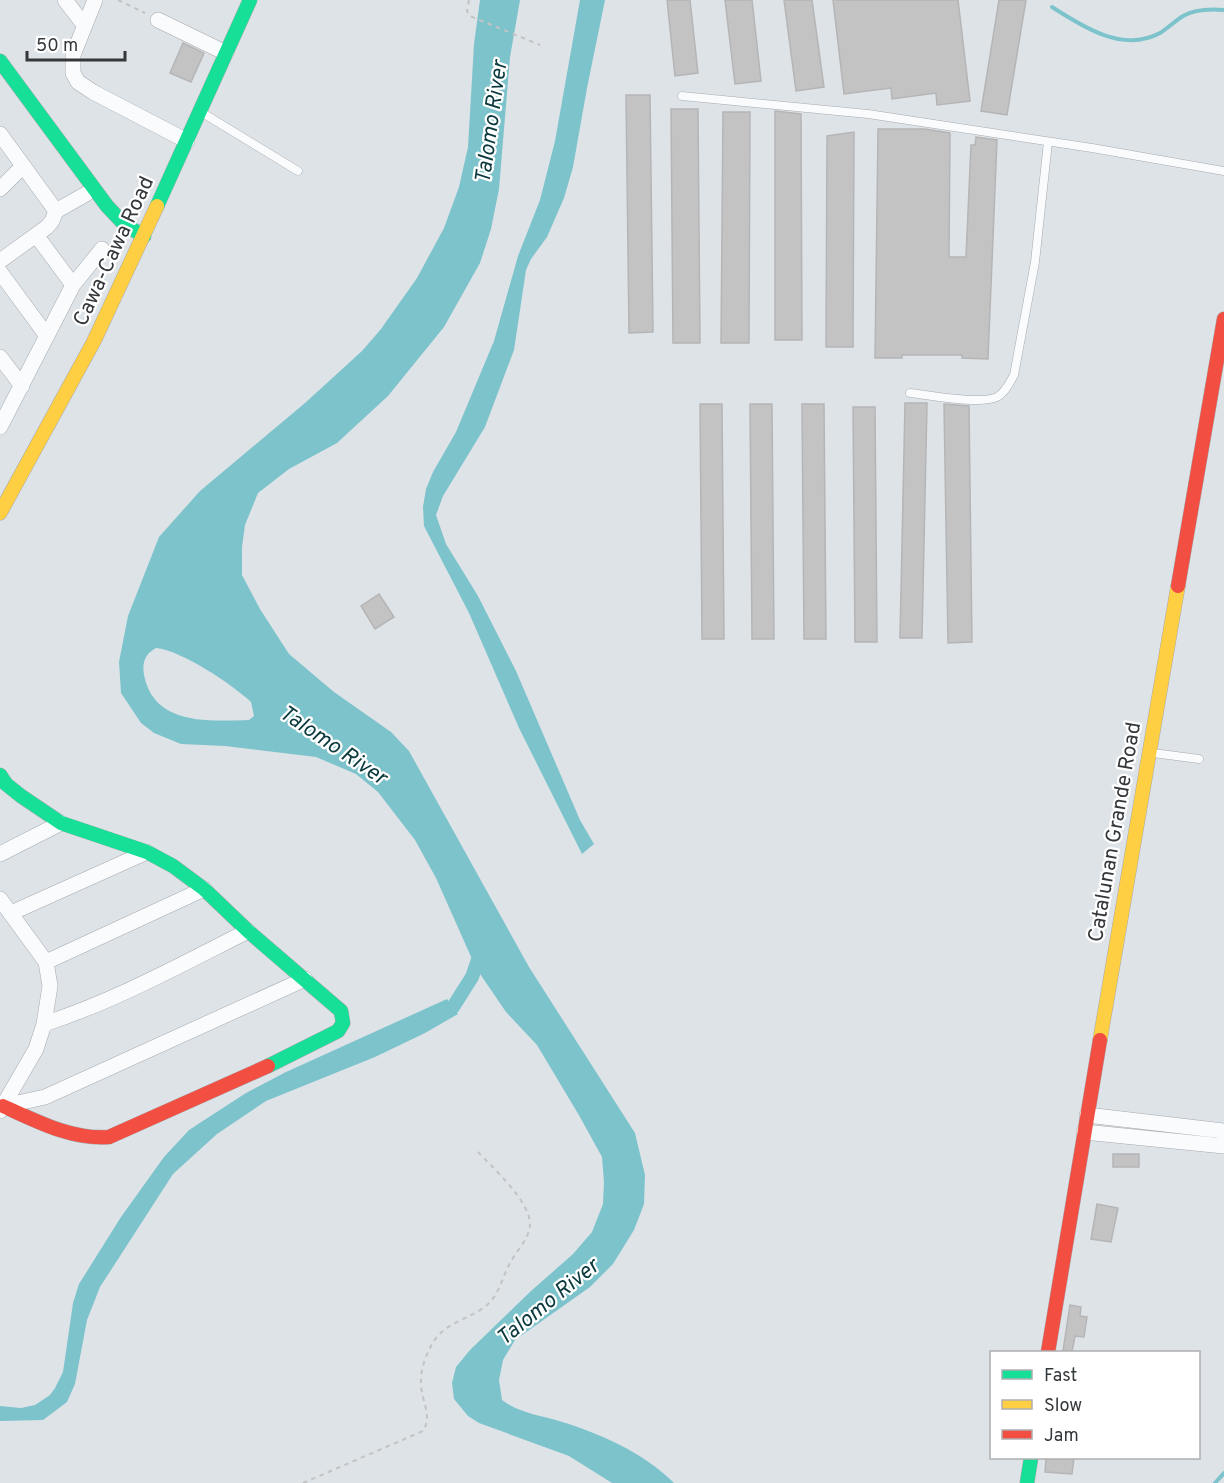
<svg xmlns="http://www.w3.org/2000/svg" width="1224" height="1483" font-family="Overpass,sans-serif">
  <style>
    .water { fill: #7dc3cb; fill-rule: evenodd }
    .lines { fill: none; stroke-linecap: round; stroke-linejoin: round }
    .stream { stroke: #7dc3cb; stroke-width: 4 }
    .canal { stroke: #7dc3cb; stroke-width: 14 }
    .building { fill: #c3c3c4; stroke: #b5b5b6; stroke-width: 1.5 }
    .lane-casing { stroke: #a6aaae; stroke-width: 9 }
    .street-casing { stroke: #a6aaae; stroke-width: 16 }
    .fast-casing { stroke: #a6aaae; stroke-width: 15 }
    .slow-casing { stroke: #a6aaae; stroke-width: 15 }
    .jam-casing { stroke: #a6aaae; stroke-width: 15 }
    .path { stroke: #c2c3c4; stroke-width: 2; stroke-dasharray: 4.5 4.5; stroke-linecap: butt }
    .lane { stroke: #fafbfc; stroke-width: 8 }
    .street { stroke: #fafbfc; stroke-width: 15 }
    .fast { stroke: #16e098; stroke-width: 14 }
    .slow { stroke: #ffcf43; stroke-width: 14 }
    .jam { stroke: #f24e42; stroke-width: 14 }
    .labels { text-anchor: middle; stroke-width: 4.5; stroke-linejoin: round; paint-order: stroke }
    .street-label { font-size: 21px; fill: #34383b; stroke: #fff }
    .water-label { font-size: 22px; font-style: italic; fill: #0a393e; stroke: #fff }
  </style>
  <rect width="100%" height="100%" fill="#dee3e8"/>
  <path class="water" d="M480 0H520L510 57 499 189 491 229 480 263 444 327 388 396 337 443 289 469 258 493 245 525 242 547V575L260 609 289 654 334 692 391 732 409 751 529 967 635 1133 645 1175 644 1204 634 1230 613 1264 590 1287 515 1340 503 1360 499 1380 502 1400C519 1413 538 1415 559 1421 599 1433 643 1452 674 1483H612L569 1456 479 1423 468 1416 454 1399 452 1383 456 1367 470 1350 531 1291 573 1254 592 1232 603 1204 604 1182 602 1157 580 1117 537 1045 506 1012 476 968 436 878 415 840 378 792 356 774 316 757 225 746 181 744 154 733 141 723 121 693 119 662 128 616 159 537 200 491 305 403 362 351 381 329 417 278 444 228 459 187 468 147 474 44ZM156 648C181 650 233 685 251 702L254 716 249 720C209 721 154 726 144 675 142 662 145 654 156 648Z
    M580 0H605L587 88 573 167 564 198 547 237 531 259 526 270 514 350 485 427 443 496 436 515 446 544 478 596 516 671 580 820 594 844 582 854 519 728 469 613 424 526 423 507 426 489 433 472 456 432 494 341 518 256 540 200 555 141Z
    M447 999 458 1014 425 1033 375 1057 266 1101 217 1134 173 1174 100 1287 87 1320 75 1384 67 1402 43 1420 0 1421V1406L21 1408 35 1405 50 1395 55 1388 63 1372 73 1303 79 1284 121 1217 164 1157 189 1130 246 1093 286 1072Z"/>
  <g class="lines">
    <path class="stream" d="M1052 7C1083 27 1123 53 1160 33 1168 28 1175 21 1183 16 1195 9 1211 9 1224 10
      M1215 1483 1224 1473"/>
    <path class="canal" d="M438 1014 453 1007 472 977 481 951"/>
  </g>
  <path class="building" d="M667 0H690L698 73 675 76Z
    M725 0H752L761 81 735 84Z
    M784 0H812L824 87 796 91Z
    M833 0H958L970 101 937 105 936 93 892 99 891 88 844 94Z
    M999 0H1026L1007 115 981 111Z
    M183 43 204 53 191 82 170 73Z
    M626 95H650L653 332 629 333Z
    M671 109H698L700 343H673Z
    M775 111 801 114 802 340H775Z
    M723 112H750L749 343H721Z
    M878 129H925L950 133 949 257H966L971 145H975L976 137 997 140 988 359 962 358V355H902V358H875Z
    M854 132 853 347H826L827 136Z
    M905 403H927L922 638H900Z
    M700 404H722L724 639H702Z
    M750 404H772L774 639H752Z
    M802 404H824L826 639H804Z
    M944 404 969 406 972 642 948 643Z
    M853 407H875L877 642H855Z
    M379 594 394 617 375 629 361 606Z
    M1113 1154H1139V1167H1113Z
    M1097 1204 1118 1208 1111 1242 1091 1239Z
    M1070 1305 1081 1307 1080 1316 1087 1317 1084 1337 1075 1336 1072 1352 1063 1351Z
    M1046 1458H1074L1072 1474 1045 1472Z"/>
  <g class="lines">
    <g class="lane-casing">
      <path id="lane" d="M682 96 868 114 1092 148 1224 171
        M201 112 298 171
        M910 393C930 395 980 405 997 397 1005 393 1010 382 1014 375L1035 262 1048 142
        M1153 753 1199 759"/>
    </g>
    <g class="street-casing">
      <path id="street" d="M65 0 84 25
        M95 0 73 55V73L78 82 93 92 187 141
        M158 20 226 53
        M0 134 56 211
        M0 189 23 166
        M36 235 73 285
        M0 261 47 227 52 221 56 211 86 194
        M0 272 47 336
        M0 357 22 386
        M0 427 73 285 102 249
        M0 854 61 823
        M0 899 46 962 50 986 44 1024 36 1049 0 1111
        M11 913 147 852
        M46 962 204 889
        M44 1024C115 1001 182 964 248 931
        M4 1106 45 1097 305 979
        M1087 1115 1224 1131
        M1084 1132 1224 1146"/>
    </g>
    <g class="fast-casing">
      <path id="fast" d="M0 61 107 206 125 225 144 236
        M157 206 250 0
        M0 775 6 784 21 796 61 823 147 852 173 866 204 889 248 931 341 1011 343 1023 338 1031 268 1066
        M1027 1483 1031 1458"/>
    </g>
    <g class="slow-casing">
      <path id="slow" d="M0 513 94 341 157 206
        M1100 1040 1178 586"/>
    </g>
    <g class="jam-casing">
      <path id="jam" d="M1178 586 1224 319
        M3 1106C36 1121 72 1140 109 1137L268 1066
        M1048 1352 1100 1040"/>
    </g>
    <path class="path" d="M118 0 145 13
      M469 0 467 11 470 16 540 45
      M303 1483 423 1431C433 1415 421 1401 421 1383 420 1370 426 1355 432 1344 444 1322 469 1320 487 1305 499 1295 502 1278 509 1265 515 1252 529 1240 530 1225 531 1202 492 1167 477 1151"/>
    <use href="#lane" class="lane"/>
    <use href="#street" class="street"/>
    <use href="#fast" class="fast"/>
    <use href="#slow" class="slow"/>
    <use href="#jam" class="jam"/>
  </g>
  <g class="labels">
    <g class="street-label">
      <text transform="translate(113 251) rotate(-65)" y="7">Cawa-Cawa Road</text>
      <text transform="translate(1114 832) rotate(-80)" y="7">Catalunan Grande Road</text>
    </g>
    <g class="water-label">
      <text transform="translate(490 122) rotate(-82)" y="8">Talomo River</text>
      <text transform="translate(334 744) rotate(34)" y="8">Talomo River</text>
      <text transform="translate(547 1301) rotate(-39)" y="8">Talomo River</text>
    </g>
  </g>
  <rect x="990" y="1351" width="210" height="108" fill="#ffffff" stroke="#aeafb1" stroke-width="1.5"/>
  <rect x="1002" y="1370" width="30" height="9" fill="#16e098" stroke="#aeafb1" stroke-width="1.5"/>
  <text x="1044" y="1381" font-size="18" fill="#34383b">Fast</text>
  <rect x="1002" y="1400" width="30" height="9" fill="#ffcf43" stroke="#aeafb1" stroke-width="1.5"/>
  <text x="1044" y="1411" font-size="18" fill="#34383b">Slow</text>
  <rect x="1002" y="1430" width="30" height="9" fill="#f24e42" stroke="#aeafb1" stroke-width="1.5"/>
  <text x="1044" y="1441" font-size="18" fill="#34383b">Jam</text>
  <path d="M27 51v9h98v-9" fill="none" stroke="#34383b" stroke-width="3"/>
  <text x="36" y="51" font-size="18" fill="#34383b" stroke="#ffffff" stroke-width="4.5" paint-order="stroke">50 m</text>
</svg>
